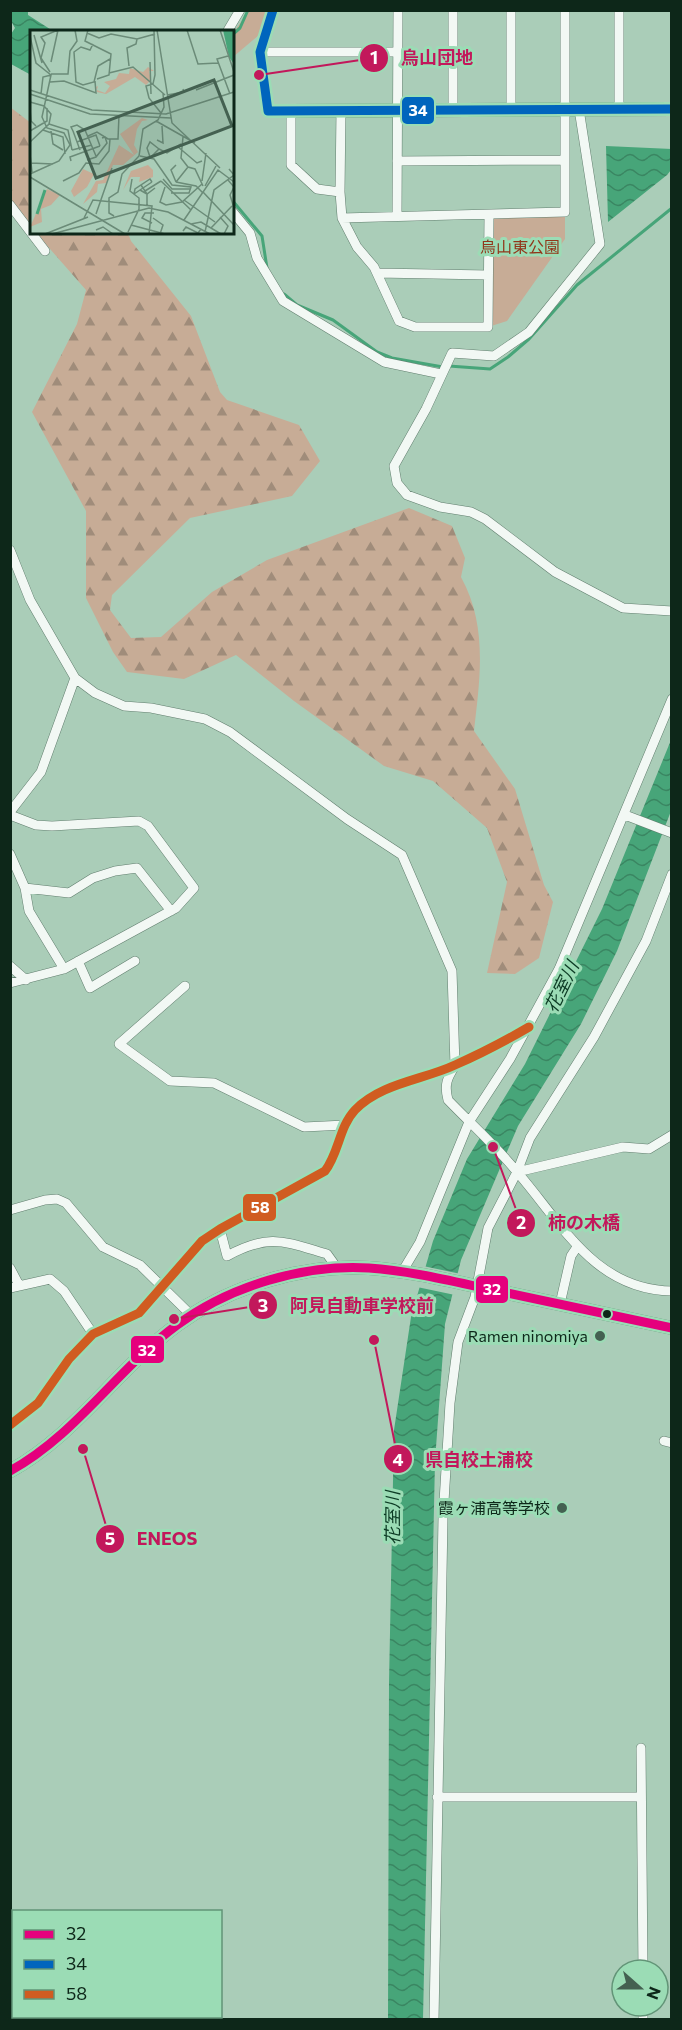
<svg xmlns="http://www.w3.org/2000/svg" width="682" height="2030" font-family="Commissioner,'Noto Sans JP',sans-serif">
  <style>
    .forest { fill: url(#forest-firs) }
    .park { fill: #c7ac96 }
    .water { fill: url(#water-waves) }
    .pier { fill: #aacdb8 }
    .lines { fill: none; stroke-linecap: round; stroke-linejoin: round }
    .stream { stroke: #47a579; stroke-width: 3 }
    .street-casing { stroke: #617e6e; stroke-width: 10 }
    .secondary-casing { stroke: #617e6e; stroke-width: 14 }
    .street { stroke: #f2f8f4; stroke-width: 9 }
    .secondary { stroke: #f2f8f4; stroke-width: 12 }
    .bus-1-casing { stroke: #9bdcb5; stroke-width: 14 }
    .bus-2-casing { stroke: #9bdcb5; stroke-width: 14 }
    .bus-3-casing { stroke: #9bdcb5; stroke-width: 14 }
    .bus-1 { stroke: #e5007d; stroke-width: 9 }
    .bus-2 { stroke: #0065bd; stroke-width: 9 }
    .bus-3 { stroke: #d05c21; stroke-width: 9 }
    .bus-dot { fill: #0d2719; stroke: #9bdcb5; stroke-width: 2 }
    .poi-dot { fill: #446151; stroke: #9bdcb5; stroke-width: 2 }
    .labels { text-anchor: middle; stroke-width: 6; stroke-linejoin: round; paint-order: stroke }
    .park-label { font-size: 16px; fill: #91371b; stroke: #9bdcb5 }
    .poi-label { font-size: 16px; fill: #0d2719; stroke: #9bdcb5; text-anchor: end }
    .water-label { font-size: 18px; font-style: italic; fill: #0c3b24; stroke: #9bdcb5 }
    .inset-river { fill: none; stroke: #47a579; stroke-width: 3 }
    .inset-road { fill: none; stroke: #6b8b78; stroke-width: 1.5 }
    .view { fill: #446151; fill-opacity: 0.15; stroke: #446151; stroke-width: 3 }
    .inset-edge { fill: none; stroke: #0d2719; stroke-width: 3 }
    .leader { fill: none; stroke: #c2185b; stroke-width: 2 }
    .callout-dot { fill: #c2185b; stroke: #9bdcb5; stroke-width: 2 }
    .mark-label { font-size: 18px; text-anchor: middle; font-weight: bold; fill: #fff }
    .callout-label { font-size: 18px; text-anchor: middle; font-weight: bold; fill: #c2185b; stroke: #9bdcb5; stroke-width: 6; stroke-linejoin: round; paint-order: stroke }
    .line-badge { stroke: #9bdcb5; stroke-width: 2 }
    .badge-label { font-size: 16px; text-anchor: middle; font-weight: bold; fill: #fff }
  </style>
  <defs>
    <pattern id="forest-firs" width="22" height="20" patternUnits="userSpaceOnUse" patternTransform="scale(1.5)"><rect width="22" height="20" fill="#c7ac96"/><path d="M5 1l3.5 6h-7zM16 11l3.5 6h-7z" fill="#a08c7a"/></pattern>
    <pattern id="water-waves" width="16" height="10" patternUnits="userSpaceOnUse" patternTransform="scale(1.5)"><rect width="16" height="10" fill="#47a579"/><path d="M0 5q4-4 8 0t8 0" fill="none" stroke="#3a8662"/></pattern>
  </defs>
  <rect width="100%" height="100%" fill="#aacdb8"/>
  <path class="forest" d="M10 107 31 123V227L11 202Z
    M36 233H128L131 241 191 316 220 392 227 400 299 425 320 461 292 496 190 518 112 595 110 610 131 638 161 637 212 592 267 560 409 508 452 526 465 558 461 577C488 626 480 678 474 731L515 789 544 885 553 902 539 958 515 974 487 973 507 882 487 828 433 781 384 766 294 701 236 655 184 679 127 672 113 652 86 598V511L32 412 77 324 86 290Z"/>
  <path class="park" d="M249 11H273L266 29 233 57V33Z
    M565 212V239L507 321 488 327 489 216Z"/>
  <path class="water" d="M11 10 28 11V15L53 31 32 32 31 75 11 64V34L15 28 11 21Z
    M606 146 672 149 671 170 667 175 608 222Z
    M671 740V811L617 951 581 1024 518 1126 461 1260 445 1324 435 1461 423 2019 388 2020 389 1683 394 1430 411 1317 433 1241 467 1159 525 1064 602 909Z"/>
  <path class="pier" d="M423 1266 461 1274 455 1295 417 1287Z"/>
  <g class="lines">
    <path class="stream" d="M232 35 240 28 248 10
      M232 200 262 236 267 268
      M284 294 297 305 333 320 377 352 392 358 443 367
      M449 366 490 369 508 357 529 339 577 285 672 208"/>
    <g class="street-casing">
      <path id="street" d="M273 10 260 52 268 111H291V165L317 189 340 192 342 218 357 247 374 267 399 321 415 327H488L489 216
        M453 10V110
        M511 10V109
        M619 10V109
        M227 32 240 10
        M260 52H398
        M579 109 600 244 529 332 494 356 452 353 426 409 394 466 397 483 407 495 440 507 471 512 485 519 555 572 623 608 672 611
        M397 161 564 160
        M340 192 341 110
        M10 205 45 251
        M232 211 250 233 257 258 283 301 384 362 441 374
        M397 216 398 10
        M342 218 565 212V10
        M377 273 488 275
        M10 550 30 600 75 678 95 693 124 706 151 708 205 719 230 732 347 819 402 855 452 971 455 1066C447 1078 444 1085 448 1100 471 1124 497 1147 518 1173 562 1224 595 1290 672 1291
        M10 812 41 772 75 678
        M10 815 36 825 52 826 139 821 148 826 194 888 176 908 64 969
        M625 815 672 833
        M10 854 25 888 29 911 64 969 10 983
        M25 888 69 893 93 878 115 871 137 868 171 911
        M78 961 90 988 135 961
        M10 966 26 980
        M185 986 119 1044 170 1081 214 1083 304 1127 345 1125
        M517 1172 623 1147 649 1149 672 1135
        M10 1210 45 1200 57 1199 66 1203 103 1247 140 1265 191 1315
        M220 1229 227 1256C270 1233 283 1241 327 1254L337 1268
        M10 1268 19 1285
        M402 1272 420 1242 469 1122 510 1059 559 969 672 699
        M10 1288 50 1279 64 1291 93 1334
        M560 1304 571 1256 577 1247
        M10 1425 38 1403 69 1359 93 1334 139 1313 202 1241 220 1229 325 1171C339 1153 339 1127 355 1110 381 1083 423 1080 455 1065 480 1054 505 1041 529 1027
        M664 1441 672 1443
        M641 1748 643 1970
        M437 1797H641
        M643 2006V2020
        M434 2020 443 1518 450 1403 458 1342 475 1297 488 1228 517 1172 530 1138 594 1037 646 941 672 874"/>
    </g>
    <g class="secondary-casing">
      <path id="secondary" d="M291 111 672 109
        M10 1471C76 1435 117 1369 177 1325 230 1286 303 1264 369 1268 414 1271 459 1283 503 1292 559 1304 615 1316 672 1328"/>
    </g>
    <use href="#street" class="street"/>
    <use href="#secondary" class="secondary"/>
    <g class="bus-1-casing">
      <path id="bus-1" d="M10 1471C76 1435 117 1369 177 1325 230 1286 303 1264 369 1268 414 1271 459 1283 503 1292 559 1304 615 1316 672 1328"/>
    </g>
    <g class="bus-2-casing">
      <path id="bus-2" d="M273 10 260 52 268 111 672 109"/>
    </g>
    <g class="bus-3-casing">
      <path id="bus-3" d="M10 1425 38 1403 69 1359 93 1334 139 1313 202 1241 220 1229 325 1171C339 1153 339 1127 355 1110 381 1083 423 1080 455 1065 480 1054 505 1041 529 1027"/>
    </g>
    <use href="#bus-1" class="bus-1"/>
    <use href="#bus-2" class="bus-2"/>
    <use href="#bus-3" class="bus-3"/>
  </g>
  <circle class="bus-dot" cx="607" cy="1314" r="5"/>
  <g class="poi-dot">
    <circle cx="600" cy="1336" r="6"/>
    <circle cx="562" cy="1508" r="6"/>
  </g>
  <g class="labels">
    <g class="park-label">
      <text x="520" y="253">烏山東公園</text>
    </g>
    <g class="poi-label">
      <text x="588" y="1342">Ramen ninomiya</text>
      <text x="550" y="1514">霞ヶ浦高等学校</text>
    </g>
    <g class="water-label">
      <text transform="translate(562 987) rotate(-64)" y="6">花室川</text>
      <text transform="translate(393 1518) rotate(-90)" y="6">花室川</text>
    </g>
  </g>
  <g transform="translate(30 30)">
    <rect width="204" height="204" fill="#aacdb8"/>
    <path d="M118 37 124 41H119L121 50 116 55 105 47 76 64 67 62 66 57 68 56 67 60 75 63 80 56 74 52 86 49 89 43 99 44 100 38 113 42ZM112 88 118 90 112 91 107 99 104 115 108 122 93 135H83L76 153 68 154 67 162 53 174 66 151 73 150 89 115 104 125 90 104ZM118 135 123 140V147L109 152 110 147H101L93 160 101 141ZM53 139 64 144 57 157 44 167 41 161ZM17 159 30 165 21 175 11 179 12 192 0 197Z" fill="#c7ac96"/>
    <path d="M193 0H204V34L199 27Z" fill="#47a579"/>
    <path class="inset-river" d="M7 184 15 160"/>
    <path class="inset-road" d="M58 0 55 11 81 24 79 45 67 49M110 0H137M124 0 125 45 123 54 116 56 119 68 131 83M127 0 142 93 190 138M157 0 168 34 188 33M190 0 204 42M57 3 69 8 81 4 107 9 125 4M4 5 12 33M0 6 6 33 21 45 12 87 17 98 34 103 40 115 29 131 0 144M63 14 60 20 51 17 44 22 46 52 53 55 64 52 68 36 80 29M198 26 187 29 200 64M21 32 28 0M120 32 121 64M99 36 97 18 106 14 107 9M20 42 11 28 15 13 11 7 28 0M79 43 103 37 135 65M21 44H38L40 21 47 11 45 0M20 52 34 51 66 63 65 51M0 60 62 80 136 84 204 62M166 60 204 45M0 64 60 84 141 88M11 64 13 47 21 45M137 65 154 62 153 59M0 72 14 76 21 84 19 94 0 112M0 79 1 91 6 96M126 91 165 113M19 94 38 100 42 120M13 100 33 107 35 124M0 101 17 91V78M21 101 23 114 33 120M43 101 41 97 47 95 55 100 66 126M43 101 50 120M58 106 67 102 78 109H88L89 85M153 107 151 128 158 137 165 139 173 156M127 110 133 113 132 96M47 112 66 105 70 116M147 116 167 133 172 131M42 120 62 115M0 124 2 142M110 126 124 129 142 155 161 157 159 163H141M120 127 117 118 120 112 129 119M121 127 129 119 137 123 151 114M57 130 66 127 77 113 75 107 72 108M41 131 40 127 70 116M1 133 23 134M146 135 141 140 146 152M0 147 95 204M133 149 142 159H161M198 150 204 157 200 165 204 178M33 151 49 143 56 133 69 134 79 121 80 109M131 151 161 180M172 151 176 123M146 152 166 156 173 163M146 152 158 137M111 155 117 164V175M175 156 186 136M135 157 130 172 136 175 152 172 172 154M110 160 117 164 125 158M115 161 131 151M173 162 204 195M0 164V187M104 164 105 159 120 149 122 152M104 164 122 152M154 170 185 192M66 184 82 138M84 186 79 183V168L88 162 92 144 109 126 113 99 128 90 134 77 133 63M190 187 198 196 194 204M54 188 63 170 122 176 119 204M123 188 133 195 130 204M154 190 188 140 204 152M122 193 112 188 115 183H124M161 194 171 192 191 204M101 195 135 204M181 198 202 176M66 200 73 197 83 204M153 201 156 197 168 203 171 199M98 202 109 179V168L100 161 102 149M175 202 184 160 204 145 199 139M15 204 58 187M22 204 119 178 138 182 180 204"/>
    <path class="view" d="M184 50 202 96 66 148 48 102Z"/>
    <rect width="204" height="204" class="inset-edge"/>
  </g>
  <path class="leader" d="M259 75L374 58M493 1147L521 1223M174 1319L263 1305M374 1340L398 1459M83 1449L110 1539"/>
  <g class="callout-dot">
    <circle cx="259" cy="75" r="6"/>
    <circle cx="493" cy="1147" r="6"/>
    <circle cx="174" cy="1319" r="6"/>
    <circle cx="374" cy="1340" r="6"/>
    <circle cx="83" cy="1449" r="6"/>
    <circle cx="374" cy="58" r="15"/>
    <circle cx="521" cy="1223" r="15"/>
    <circle cx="263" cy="1305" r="15"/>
    <circle cx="398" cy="1459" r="15"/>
    <circle cx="110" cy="1539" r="15"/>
  </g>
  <g class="mark-label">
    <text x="374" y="64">1</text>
    <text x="521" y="1229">2</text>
    <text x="263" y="1312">3</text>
    <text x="398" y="1466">4</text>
    <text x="110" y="1545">5</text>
  </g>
  <g class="callout-label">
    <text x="437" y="64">烏山団地</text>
    <text x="584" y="1229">柿の木橋</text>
    <text x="362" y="1312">阿見自動車学校前</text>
    <text x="479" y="1466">県自校土浦校</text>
    <text x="167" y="1545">ENEOS</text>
  </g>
  <g class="line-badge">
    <rect x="401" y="96" width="34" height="29" rx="6" fill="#0065bd"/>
    <rect x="242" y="1193" width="35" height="29" rx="6" fill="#d05c21"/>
    <rect x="475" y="1275" width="34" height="29" rx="6" fill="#e5007d"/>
    <rect x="130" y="1335" width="35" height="29" rx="6" fill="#e5007d"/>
  </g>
  <g class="badge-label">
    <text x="418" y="116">34</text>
    <text x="260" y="1213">58</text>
    <text x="492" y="1295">32</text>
    <text x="147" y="1356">32</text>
  </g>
  <rect width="682" height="2030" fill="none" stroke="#0d2719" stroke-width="24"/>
  <rect x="12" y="1910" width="210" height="108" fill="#9bdcb5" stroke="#629477" stroke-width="1.5"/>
  <rect x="24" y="1930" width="30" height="9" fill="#e5007d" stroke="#629477" stroke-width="1.5"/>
  <text x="66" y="1940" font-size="18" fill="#0d2719">32</text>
  <rect x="24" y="1960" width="30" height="9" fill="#0065bd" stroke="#629477" stroke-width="1.5"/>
  <text x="66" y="1970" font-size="18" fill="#0d2719">34</text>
  <rect x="24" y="1990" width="30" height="9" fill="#d05c21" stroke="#629477" stroke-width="1.5"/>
  <text x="66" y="2000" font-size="18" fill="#0d2719">58</text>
  <g transform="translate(640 1988) rotate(111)"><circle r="28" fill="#9bdcb5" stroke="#629477" stroke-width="1.5"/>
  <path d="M0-4.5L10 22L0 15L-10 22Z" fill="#446151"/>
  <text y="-9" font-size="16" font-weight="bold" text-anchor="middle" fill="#0d2719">N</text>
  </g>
</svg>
